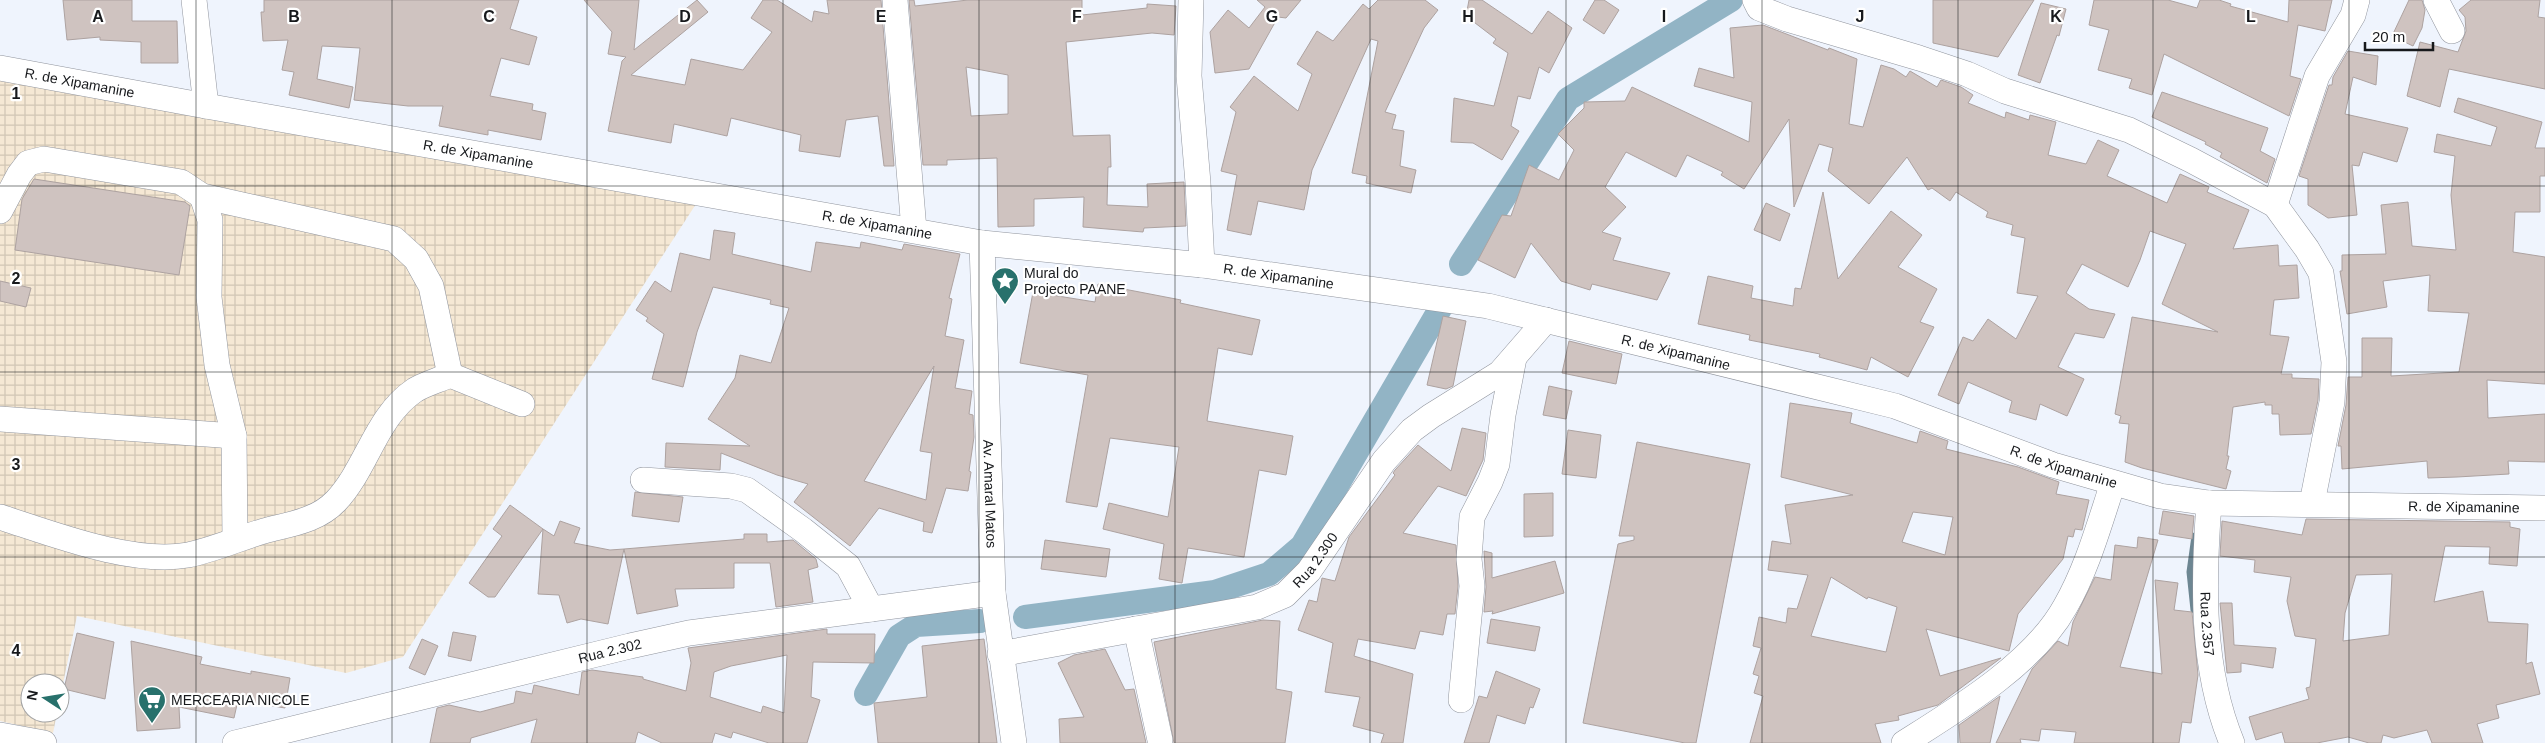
<svg xmlns="http://www.w3.org/2000/svg" width="2545" height="743" font-family="Arial,sans-serif">
  <style>
    .industrial { fill: url(#industrial-grid) }
    .lines { fill: none; stroke-linecap: round; stroke-linejoin: round }
    .stream { stroke: #6d8692; stroke-width: 7 }
    .canal { stroke: #92b4c5; stroke-width: 24 }
    .building { fill: #cfc3c0; stroke: #ada2a0; fill-rule: evenodd }
    .minor-casing { stroke: #91959e; stroke-width: 26 }
    .minor { stroke: #fff; stroke-width: 25 }
    .grid { fill: none; stroke: #17191c; stroke-width: 1; stroke-opacity: 0.55 }
    .labels { text-anchor: middle; stroke-width: 4.5; stroke-linejoin: round; paint-order: stroke }
    .street-label { font-size: 14px; fill: #17191c; stroke: #fff }
    .poi-label { font-size: 14px; fill: #17191c; stroke: #fff; text-anchor: start }
    .grid-label { font-size: 16px; text-anchor: middle; font-weight: bold; fill: #17191c; stroke: #fff; stroke-width: 4.5; stroke-linejoin: round; paint-order: stroke }
  </style>
  <defs>
    <pattern id="industrial-grid" width="8" height="8" patternUnits="userSpaceOnUse" patternTransform="scale(1.25)"><rect width="8" height="8" fill="#f5e8d4"/><path d="M0 4h8M4 0v8" fill="none" stroke="#d1c6b5"/></pattern>
  </defs>
  <rect width="100%" height="100%" fill="#eff4fd"/>
  <path class="industrial" d="M0 79 696 204 403 657 346 673 77 616 60 698V683H30V713H57L53 733 0 721Z"/>
  <g class="lines">
    <path class="stream" d="M2194 610 2190 572 2195 536"/>
    <path class="canal" d="M1461 264 1568 99 1731 0
      M1025 617 1215 592 1269 574 1302 546 1444 302
      M866 694 899 636 916 625 980 621"/>
  </g>
  <path class="building" d="M63 0H132V21H177L178 63H141V42L100 40V37L67 40Z
    M264 0H519L510 29 537 37 529 65 501 58 490 96 533 104 532 110 546 113 541 140 488 130V135L439 126 443 106H408L354 100 360 48 322 46 317 79 353 87 349 108 289 95 294 72 282 70 288 40 263 41 261 12H264Z
    M584 0H639L634 50 697 0 708 12 631 75 685 85 691 59 743 70 772 32 751 18 763 0H777L812 22 814 11 829 14 827 0H881L894 166H884L878 116 846 120 840 157 799 151 801 135 731 118 727 136 674 124 671 143 608 131 622 61 626 57 608 54 612 32Z
    M909 0H914L915 6 968 0H1082V15L1147 8V4L1176 6 1174 35 1152 33 1066 42 1073 136 1110 135 1111 167H1108L1107 205 1148 207 1147 184 1184 182 1186 226 1144 228 1143 232 1083 227 1084 197 1034 199V226L998 227 997 158 947 160V165H923ZM966 67 1008 75V114L971 116Z
    M1257 0H1301L1286 18 1278 17 1249 69 1215 73 1210 32 1228 10 1249 28 1265 7Z
    M1378 0H1425L1438 10 1424 28 1385 112 1396 115 1392 129 1404 131 1400 166 1416 170 1411 193 1366 183 1367 176 1352 173 1378 41 1371 39 1312 170 1304 210 1258 201 1251 235 1227 230 1237 175 1221 171 1236 112 1230 107 1254 76 1298 111 1312 74 1297 64 1317 31 1333 41 1363 4 1369 9Z
    M1469 0H1482L1532 34 1548 11 1572 28 1549 73 1539 67 1530 99 1518 96 1511 126 1519 131 1502 160 1473 143 1451 142 1454 98 1494 106 1508 53 1493 43 1496 39 1466 16Z
    M1595 0H1604L1619 10 1604 34 1583 20Z
    M1933 0H2034L1998 57 1933 43Z
    M2094 0H2168L2197 8 2200 0H2219L2231 4 2230 6 2288 22 2289 0H2332L2325 31 2298 25 2290 76 2301 79 2289 116 2164 54 2152 95 2129 88 2132 79 2098 70 2109 30 2089 25Z
    M2409 0H2422L2425 10 2422 28 2413 46 2392 36Z
    M2471 0H2540L2538 17 2545 18V89L2449 69 2440 107 2407 96 2420 42 2458 52 2466 31 2465 17 2459 10Z
    M2041 3 2066 9 2059 36 2057 35 2040 83 2018 75Z
    M1763 25 1828 50 1829 48 1857 59 1849 124 1863 127 1881 65 1894 69 1906 77 1910 71 1937 87 1941 80 1961 87 1973 95 1968 103 2005 118 2006 112 2029 120 2030 115 2056 122 2048 155 2086 164 2098 140 2119 150 2107 176 2167 203 2180 174 2209 187 2207 192 2249 210 2233 249 2278 245 2279 266 2297 265 2299 298 2274 300 2270 335 2289 337 2281 374H2292V378L2319 379 2318 400 2311 434 2280 435 2279 414H2272V405H2265V402L2233 407 2227 456H2229L2226 469 2231 471 2226 489 2142 468 2125 462 2129 424 2119 423 2121 416 2115 414 2132 317 2218 332 2162 304 2186 244 2150 231 2140 260 2128 287 2082 264 2066 293 2089 309 2115 314 2104 338 2075 333 2058 367 2084 379 2067 416 2040 404 2036 420 2009 412 2012 401 1968 382 1959 404 1938 395 1963 337 1973 341 1988 319 2016 339 2038 296 2017 293 2025 238 2011 235 2013 225 1986 217 1988 212 1956 192 1950 201 1932 188 1928 190 1907 157 1869 204 1828 171 1833 148 1819 144 1794 207 1789 119 1744 189 1721 175 1723 172 1687 155 1676 177 1626 152 1605 187 1626 207 1602 232 1621 238 1613 260 1670 273 1657 300 1592 284 1590 290 1561 281 1531 243 1515 278 1478 260 1502 215 1511 216 1529 165 1559 180 1574 150 1558 134 1584 108V102L1625 101 1632 87 1749 142 1752 102 1694 86 1699 68 1734 78 1730 28Z
    M2348 51 2378 56 2376 85 2353 77 2345 114 2408 128 2397 162 2363 152 2359 166 2352 165 2357 215 2328 218 2308 205V179L2299 176 2329 85H2332L2333 77Z
    M2162 92 2268 128 2260 151 2275 159 2267 183 2220 157 2222 153 2205 144 2206 142 2152 117Z
    M2458 98 2542 122 2535 148H2545V176H2540V212H2515L2513 252 2545 257V384L2487 380 2488 418 2545 414V462L2508 461 2509 474 2457 477 2428 478 2427 461 2342 469 2341 446H2338L2346 405 2348 377H2362V338H2392L2391 376 2459 372 2469 313 2428 311 2430 275 2383 281 2387 307 2347 314 2340 271H2342V255L2386 254 2381 205 2408 202 2412 246 2456 250 2451 195 2455 156 2434 152 2437 134 2491 146 2497 127 2454 112Z
    M34 179 185 202 190 206 179 275 15 250 22 199Z
    M1823 192 1838 279 1891 211 1922 235 1898 267 1937 289 1920 322 1934 327 1908 377 1871 357 1867 370 1819 357 1820 354 1749 340 1750 335 1698 324 1708 276 1753 286 1751 298 1793 306 1795 288 1801 289Z
    M1766 203 1790 214 1780 241 1754 230Z
    M714 230 735 233 732 254 811 272 816 242 860 248 861 242 902 250 904 244 960 254 949 298 952 299 945 336 964 340 955 388 972 391 969 414 973 415 974 437 969 471 971 472 968 491 946 488 932 533 923 531 924 522 879 508 850 546 794 502 808 484 777 475 721 453 720 470 665 467 666 443 750 446 708 419 735 378 740 355 771 363 789 308 770 304 771 300 713 287 697 332 683 387 652 379 664 334 646 321 648 318 636 310 655 281 671 292 680 253 710 260ZM934 366 920 451 932 453 926 500 864 481Z
    M0 281 31 288 26 307 0 301Z
    M1098 284 1181 300 1180 303 1260 320 1252 355 1218 348 1207 421 1293 436 1286 475 1259 470 1244 557 1188 548 1182 583 1159 579 1164 544 1103 529 1109 503 1168 517 1179 447 1110 438 1097 507 1066 502 1088 375 1020 363 1033 292 1095 302Z
    M1443 316 1466 321 1453 386 1446 389 1427 385Z
    M1569 341 1622 354 1616 384 1562 373Z
    M1549 386 1572 391 1566 419 1543 415Z
    M1790 403 1852 413 1850 423 1917 443 1920 431 1948 441 1946 449 2018 467 2059 482 2056 494 2089 500 2082 530 2075 529 2073 537 2068 536 2063 559 2018 614 2009 651 1926 629 1940 676 2001 658 1938 705 1898 716 1899 720 1875 724 1881 743H1750L1763 696 1754 693 1759 676 1753 674 1761 648 1753 646 1759 617 1786 623 1788 608 1797 609 1808 575 1768 570 1772 541 1791 544 1785 505 1853 495 1781 477ZM1913 512 1953 517 1945 555 1902 542ZM1831 577 1867 599 1868 597 1897 607 1886 652 1811 636Z
    M1462 428 1486 433 1483 460 1466 496 1438 486 1403 533 1456 545 1458 586 1455 614H1447L1443 635 1420 631 1415 649 1358 639 1354 656 1413 674 1403 743H1381L1384 734 1353 726 1360 697 1325 692 1333 643 1298 630 1309 600 1317 602 1322 578 1335 581 1349 537 1395 475 1393 473 1395 470 1418 445 1451 471Z
    M1568 430 1601 435 1596 478 1562 474Z
    M1637 442 1750 464 1696 743H1685L1583 723 1618 544 1634 540V536H1619Z
    M635 492 683 497 679 522 632 516Z
    M1553 493V536L1524 537V494Z
    M510 505 543 529 495 597H488L469 583 502 536 493 529Z
    M2163 511 2194 516 2192 539 2159 534Z
    M2306 519 2510 522V527L2520 529 2517 566 2489 564 2490 547 2445 546 2434 602 2483 591 2488 622 2528 624 2526 664 2532 662 2540 694 2496 705 2499 718 2477 724 2483 743H2432L2427 730 2394 738 2383 735 2381 743H2369L2348 737 2317 743H2285L2282 732 2256 740 2249 717 2309 699 2306 688 2310 687 2316 639 2295 636 2287 601 2291 577 2254 572 2255 560 2220 556 2222 521 2302 535ZM2392 574 2389 635 2343 641 2345 613 2356 575Z
    M560 521 580 528 574 543 610 550 624 549 608 624 581 619 567 623 559 595 538 594 543 529 554 536Z
    M744 534H767V542L793 540 816 559 818 567 808 570 813 602 776 607 770 563H734V588L675 589 678 606 637 614 624 549 744 539Z
    M2138 537 2158 540 2120 667 2162 674 2155 580 2178 583 2174 610 2192 612 2198 675 2191 723 2182 722 2179 743H2074L2076 732 2041 729 2039 741 2020 739 2021 743H1996L2032 669 2058 641 2068 646 2073 622 2095 577 2111 580 2115 545 2137 548Z
    M1045 540 1110 549 1106 577 1041 569Z
    M1484 551 1492 553V578L1555 561 1564 593 1492 614 1493 611 1484 612 1486 587Z
    M2220 603H2232L2234 645 2276 648 2273 668 2241 663V672L2227 673Z
    M1491 619 1540 627 1535 651 1487 643Z
    M1263 620 1280 621 1276 689 1292 692 1285 743H1174L1154 642Z
    M827 629V634H875L874 663 813 662 811 697 820 700 807 743H769L733 732 731 738 715 733 712 743H662L638 732 635 743H531L537 719 471 738 470 743H430L437 708 449 705 480 712 514 703 516 691 532 694 534 685 579 695 582 672 592 670 643 677V679L686 691 691 663 688 648ZM787 655 784 713 763 706 761 713 710 697 714 672 731 666Z
    M453 632 476 636 471 661 448 656Z
    M77 633 114 642 105 699 64 689Z
    M422 639 438 646 425 675 409 668Z
    M984 639 997 743H878L874 703 927 697 922 646Z
    M131 641 202 657 200 664 251 674V671L290 678 285 708 238 700 234 718 179 707 180 728 137 731Z
    M1105 649 1125 690 1134 689 1146 743H1060L1059 719 1084 717 1058 663 1074 655Z
    M1496 671 1540 689 1533 708 1530 707 1525 724 1497 715 1489 743H1464L1479 696 1487 698Z
    M2000 696 1990 743H1960L1959 725Z"/>
  <g class="lines">
    <g class="minor-casing">
      <g id="minor">
        <path d="M194 0 206 106"/>
        <path d="M895 0 914 230"/>
        <path d="M1191 0 1189 76 1198 183 1202 265"/>
        <path d="M1755 0 1759 8 1787 19 1919 58 1967 74 2005 91 2129 130 2191 160 2275 205 2307 249 2321 273 2334 362 2332 402 2312 503"/>
        <path d="M2436 0 2452 31"/>
        <path id="s1" d="M0 68 206 106 982 243 1202 265 1488 306 1895 406 2053 465 2160 496 2209 503 2545 508"/>
        <path d="M202 196 210 220 209 297 217 365 234 436 235 539"/>
        <path d="M2275 205 2317 76 2353 15 2357 0"/>
        <path d="M0 211 19 175 28 163 44 159 181 182 202 196 394 239 416 259 431 286 450 375"/>
        <path id="s2" d="M982 243 993 593 1014 743"/>
        <path d="M0 419 234 436"/>
        <path d="M643 480 731 486 747 490 803 530 848 566 871 609"/>
        <path id="s3" d="M2209 503C2203 583 2201 668 2232 743"/>
        <path d="M0 517C53 534 132 565 188 555 213 550 240 538 264 531 290 524 317 521 336 501 367 468 376 416 415 390 425 384 439 380 450 375L522 404"/>
        <path d="M1136 629 1160 740"/>
        <path id="s4" d="M1000 654 1257 607 1285 595 1309 571 1384 461 1412 430 1431 416 1500 373 1546 320"/>
        <path d="M1461 700 1472 586 1469 559 1472 517 1490 482 1497 464 1503 415 1514 358"/>
        <path d="M0 735 44 743"/>
        <path id="s5" d="M235 743 630 646 689 633 993 593"/>
        <path d="M1904 743C1958 709 2034 663 2065 607 2087 569 2099 525 2113 483"/>
      </g>
    </g>
    <use href="#minor" class="minor"/>
  </g>
  <path class="grid" d="M196 0V743M392 0V743M587 0V743M783 0V743M979 0V743M1175 0V743M1370 0V743M1566 0V743M1762 0V743M1958 0V743M2153 0V743M2349 0V743M0 186H2545M0 372H2545M0 557H2545"/>
  <defs>
    <g id="sight-pin" transform="scale(1.4375)"><path d="M0 17L-7.5 6A9.5 9.5 0 1 1 7.5 6Z" fill="#28716c" stroke="#fff"/><path d="M0-6L1.8-2.2L6-1.7L2.9 1.2L3.7 5.4L0 3.3L-3.7 5.4L-2.9 1.2L-6-1.7L-1.8-2.2Z" fill="#fff"/></g>
    <g id="supermarket-pin" transform="scale(1.4375)"><path d="M0 17L-7.5 6A9.5 9.5 0 1 1 7.5 6Z" fill="#28716c" stroke="#fff"/><path d="M-6-5.5h2.5l.6 2H6L4.5 2H-2.5L-4.4-4H-6ZM-1.5 3.2a1.3 1.3 0 1 0 .1 0ZM3 3.2a1.3 1.3 0 1 0 .1 0Z" fill="#fff"/></g>
  </defs>
  <g fill-rule="evenodd">
    <use href="#sight-pin" x="1005" y="281"/>
    <use href="#supermarket-pin" x="152" y="700"/>
  </g>
  <g class="labels">
    <g class="street-label">
      <text dy="5" stroke="none"><textPath href="#s1" startOffset="81">R. de Xipamanine</textPath></text>
      <text dy="5" stroke="none"><textPath href="#s1" startOffset="486">R. de Xipamanine</textPath></text>
      <text dy="5" stroke="none"><textPath href="#s1" startOffset="891">R. de Xipamanine</textPath></text>
      <text dy="5" stroke="none"><textPath href="#s1" startOffset="1296">R. de Xipamanine</textPath></text>
      <text dy="5" stroke="none"><textPath href="#s1" startOffset="1701">R. de Xipamanine</textPath></text>
      <text dy="5" stroke="none"><textPath href="#s1" startOffset="2106">R. de Xipamanine</textPath></text>
      <text dy="5" stroke="none"><textPath href="#s2" startOffset="251">Av. Amaral Matos</textPath></text>
      <text dy="5" stroke="none"><textPath href="#s1" startOffset="2511">R. de Xipamanine</textPath></text>
      <text dy="5" stroke="none"><textPath href="#s4" startOffset="338">Rua 2.300</textPath></text>
      <text dy="5" stroke="none"><textPath href="#s3" startOffset="121">Rua 2.357</textPath></text>
      <text dy="5" stroke="none"><textPath href="#s5" startOffset="386">Rua 2.302</textPath></text>
    </g>
    <g class="poi-label">
      <text x="1024" y="278">Mural do<tspan x="1024" dy="16">Projecto PAANE</tspan></text>
      <text x="171" y="705">MERCEARIA NICOLE</text>
    </g>
  </g>
  <g class="grid-label">
    <text x="98" y="22">A</text>
    <text x="294" y="22">B</text>
    <text x="489" y="22">C</text>
    <text x="685" y="22">D</text>
    <text x="881" y="22">E</text>
    <text x="1077" y="22">F</text>
    <text x="1272" y="22">G</text>
    <text x="1468" y="22">H</text>
    <text x="1664" y="22">I</text>
    <text x="1860" y="22">J</text>
    <text x="2056" y="22">K</text>
    <text x="2251" y="22">L</text>
    <text x="16" y="99">1</text>
    <text x="16" y="284">2</text>
    <text x="16" y="470">3</text>
    <text x="16" y="656">4</text>
  </g>
  <g transform="translate(45 698) rotate(282)"><circle r="24" fill="#ffffff" stroke="#a2a3a4"/>
  <path d="M0-4L9 19L0 12L-9 19Z" fill="#28716c"/>
  <text y="-8" font-size="14" font-weight="bold" text-anchor="middle" fill="#17191c">N</text>
  </g>
  <path d="M2365 42v8h68v-8" fill="none" stroke="#17191c" stroke-width="2.5"/>
  <text x="2372" y="42" font-size="15" fill="#17191c" stroke="#ffffff" stroke-width="4" paint-order="stroke">20 m</text>
</svg>
